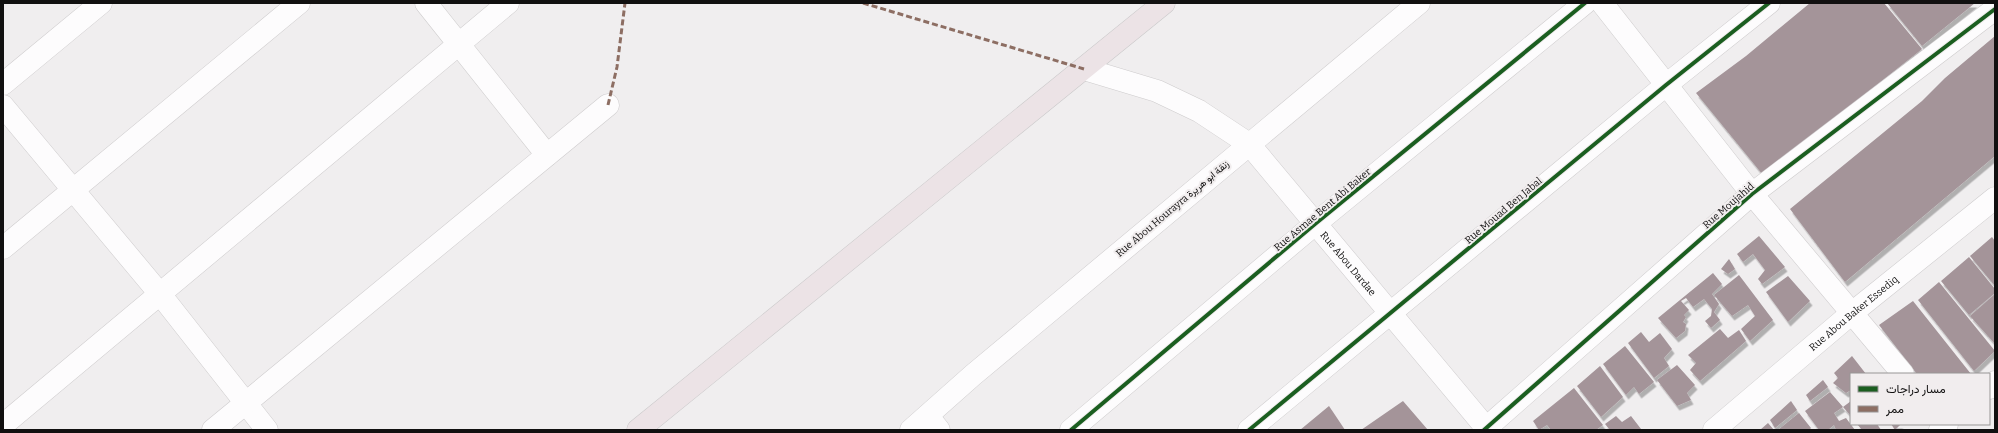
<svg xmlns="http://www.w3.org/2000/svg" width="1998" height="433" font-family="Bitter,Vazirmatn,serif">
  <style>
    .building { fill: #a49499; filter: url(#shadow) }
    .lines { fill: none; stroke-linecap: round; stroke-linejoin: round }
    .minor-casing { stroke: #cecccd; stroke-width: 23 }
    .primary-casing { stroke: #cac9ca; stroke-width: 23 }
    .minor { stroke: #fdfcfd; stroke-width: 22 }
    .primary { stroke: #ece3e6; stroke-width: 22 }
    .quiet { stroke: #8d6e63; stroke-width: 3; stroke-dasharray: 6 3; stroke-linecap: butt }
    .cycleway-casing { stroke: #f1edee; stroke-width: 6 }
    .cycleway { stroke: #1b5e20; stroke-width: 4 }
    .labels { text-anchor: middle; stroke-width: 4; stroke-linejoin: round; paint-order: stroke }
    .street-label { font-size: 10px; fill: #111010; stroke: #f1edee }
  </style>
  <defs>
    <filter id="shadow"><feDropShadow dx="2.5" dy="4.5" stdDeviation="0" flood-color="#0004"/></filter>
  </defs>
  <rect width="100%" height="100%" fill="#f0eeef"/>
  <path class="building" d="M1810 3H1884L1922 49 1763 175 1696 93 1746 56Z
    M1887 3H1975L1922 46Z
    M1995 36V156L1845 282 1790 209 1922 101 1945 78Z
    M1759 236 1785 267 1762 284 1758 279 1765 270 1753 254 1743 262 1737 254Z
    M1992 237 1995 241V286L1970 256Z
    M1969 257 1995 289V293L1969 315 1941 281Z
    M1729 259 1735 269 1728 274 1721 269Z
    M1713 273 1722 284 1712 294 1719 304 1714 312 1720 320 1711 328 1705 321 1711 316 1712 309 1704 299 1693 307 1686 298 1681 301 1689 310 1684 315 1686 317 1683 322 1686 324 1685 331 1676 338 1658 318Z
    M1739 275 1773 320 1750 341 1741 329 1755 316 1748 305 1732 316 1714 295Z
    M1788 276 1810 301 1788 322 1766 292Z
    M1939 282 1995 351 1974 371 1918 300Z
    M1995 294V344L1970 316Z
    M1913 301 1971 374H1917L1879 325Z
    M1720 329 1728 338 1739 330 1746 341 1700 381 1690 370 1696 363 1688 355Z
    M1641 332 1649 342 1660 333 1672 349 1664 358 1669 366 1654 378 1628 343Z
    M1625 346 1654 382 1639 394 1634 387 1626 395 1603 364Z
    M1852 356 1866 374H1851V390L1846 393 1833 383 1838 378 1834 373Z
    M1677 365 1695 385 1687 393 1691 400 1677 406 1657 380Z
    M1600 366 1623 397 1601 417 1577 386Z
    M1823 380 1828 387 1810 401 1806 395Z
    M1574 388 1603 425 1596 430H1551L1547 425 1539 430 1533 421Z
    M1830 392 1843 407 1851 401V416L1843 407 1834 413 1839 421 1846 418 1855 430H1836L1834 425 1828 430H1819L1805 411Z
    M1403 401 1428 430H1361Z
    M1791 401 1797 410 1775 428 1770 420Z
    M1329 406 1345 430H1300Z
    M1799 413 1811 428 1809 430H1778Z
    M1616 416 1622 422 1631 416 1641 429 1610 430 1605 424Z
    M1768 423 1774 430H1760Z
    M1857 424H1877L1881 430H1862Z
    M1891 424H1901L1895 430Z"/>
  <g class="lines">
    <g class="minor-casing">
      <g id="minor">
        <path d="M426 3 547 155"/>
        <path d="M1602 3 1752 194 1903 374"/>
        <path id="s1" d="M1084 69 1157 91 1199 111 1249 144 1488 430"/>
        <path d="M3 84 101 3"/>
        <path d="M3 106 160 294 267 430"/>
        <path d="M3 248 299 3"/>
        <path d="M1989 388 1995 382"/>
        <path d="M928 416 939 430"/>
        <path d="M3 425 508 3"/>
        <path d="M213 430 608 105"/>
        <path d="M911 430 973 375 1419 3"/>
        <path d="M1071 430 1315 224 1585 3"/>
        <path d="M1249 430 1666 85 1769 3"/>
        <path d="M1484 430 1752 194 1995 9"/>
        <path id="s2" d="M1714 430 1852 313 1995 198"/>
        <path d="M1940 430 1947 424"/>
      </g>
    </g>
    <g class="primary-casing">
      <path id="primary" d="M638 430 1164 3"/>
    </g>
    <use href="#minor" class="minor"/>
    <use href="#primary" class="primary"/>
    <path class="quiet" d="M863 3 1084 69
      M608 105 617 67 625 3"/>
    <g class="cycleway-casing">
      <path id="cycleway" d="M1071 430 1315 224 1585 3
        M1249 430 1666 85 1769 3
        M1484 430 1752 194 1995 9"/>
    </g>
    <use href="#cycleway" class="cycleway"/>
  </g>
  <g class="labels">
    <g class="street-label">
      <text transform="translate(1728 205) rotate(-41)" y="4">Rue Moujahid</text>
      <text transform="translate(1172 208) rotate(-40)" y="4">Rue Abou Hourayra زنقة ابو هريرة</text>
      <text transform="translate(1322 209) rotate(-40)" y="4">Rue Asmae Bent Abi Baker</text>
      <text transform="translate(1503 210) rotate(-40)" y="4">Rue Mouad Ben Jabal</text>
      <text dy="4" stroke="none"><textPath href="#s1" startOffset="338">Rue Abou Dardae</textPath></text>
      <text dy="4" stroke="none"><textPath href="#s2" startOffset="182">Rue Abou Baker Essediq</textPath></text>
    </g>
  </g>
  <rect width="1998" height="433" fill="none" stroke="#111010" stroke-width="8"/>
  <rect x="1850" y="373" width="140" height="52" fill="#f1edee" stroke="#979595"/>
  <rect x="1858" y="386" width="20" height="6" fill="#1b5e20" stroke="#979595"/>
  <text x="1886" y="393" font-size="12" fill="#111010">مسار دراجات</text>
  <rect x="1858" y="406" width="20" height="6" fill="#8d6e63" stroke="#979595"/>
  <text x="1886" y="413" font-size="12" fill="#111010">ممر</text>
</svg>
